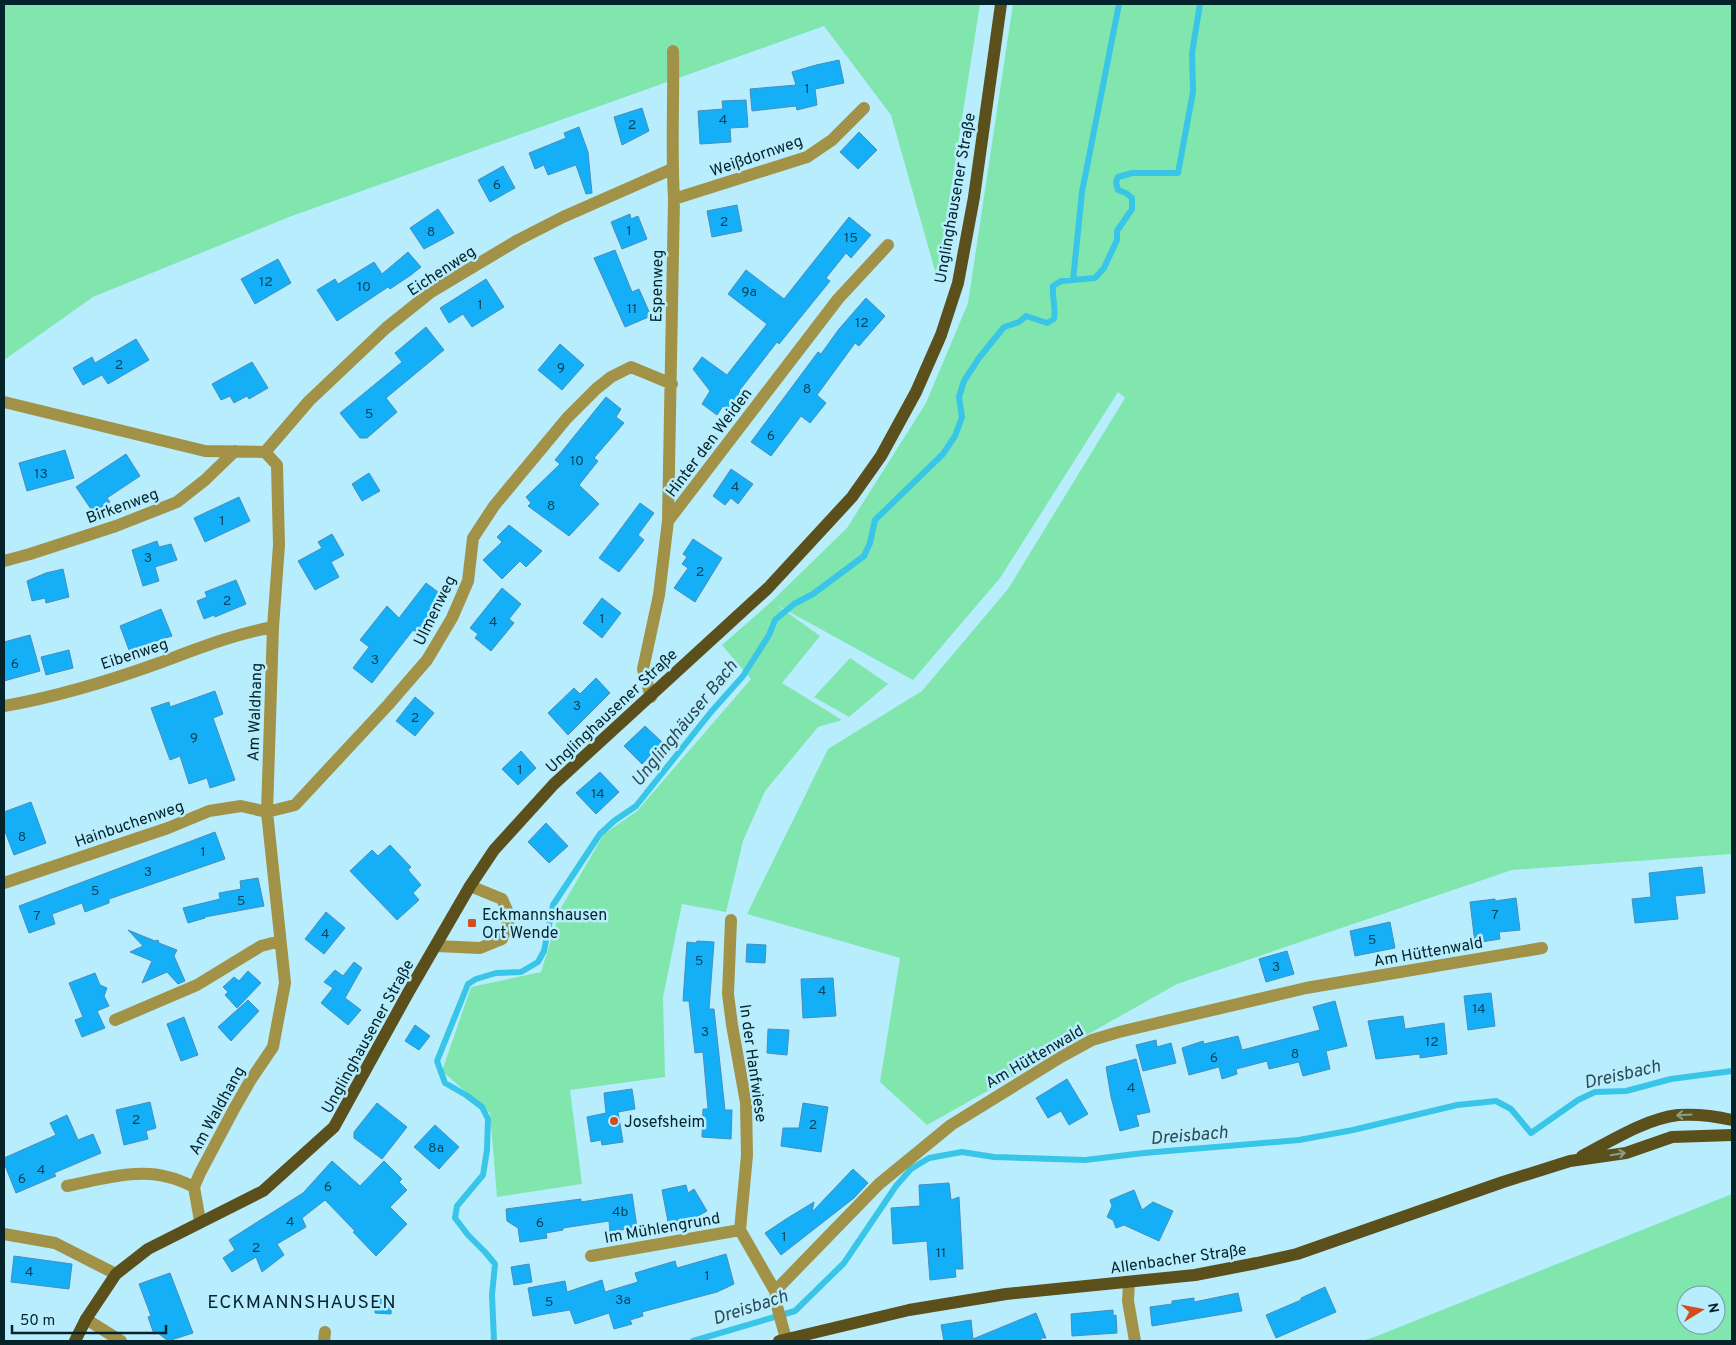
<svg xmlns="http://www.w3.org/2000/svg" width="1736" height="1345" font-family="Overpass,sans-serif">
  <style>
    .green { fill: #81e5ae; fill-rule: evenodd }
    .lines { fill: none; stroke-linecap: round; stroke-linejoin: round }
    .stream { stroke: #38c5e7; stroke-width: 6 }
    .building { fill: #15aff8; stroke: #488eba }
    .minor { stroke: #a19248; stroke-width: 12 }
    .major { stroke: #5b501b; stroke-width: 12 }
    .oneway { stroke: #8a9e8c }
    .poi-dot { fill: #d44c1b; stroke: #b8edfd; stroke-width: 2 }
    .labels { text-anchor: middle; stroke-width: 5; stroke-linejoin: round; paint-order: stroke }
    .number-label { font-size: 14px; fill: #08465e }
    .street-label { font-size: 16px; fill: #04232b; stroke: #b8edfd }
    .poi-label { font-size: 16px; fill: #04232b; stroke: #b8edfd; text-anchor: start }
    .water-label { font-size: 18px; font-style: italic; fill: #2d4952; stroke: #b8edfd }
    .quarter-label { font-size: 19px; letter-spacing: 1px; fill: #04232b; stroke: #b8edfd }
  </style>
  <rect width="100%" height="100%" fill="#b8edfd"/>
  <path class="green" d="M4 4H980L937 278 891 115 824 26 289 217 93 297 4 360Z
    M1013 4H1732V854L1512 870 1177 984 927 1125 880 1082 900 958 747 914 828 749 922 691 1008 589 1125 398 1118 392 1000 578 913 680 777 605 820 636 782 683 842 720 818 727 765 791 743 841 726 912 682 904 663 997 665 1077 570 1090 582 1184 497 1197 490 1113 442 1071 471 987 541 972 561 908 604 834 637 811 751 679 722 645 771 602 847 528 926 403 968 303Z
    M850 658 888 684 849 717 814 697Z
    M1732 1194V1341H1362L1377 1336ZM1686 1295H1716V1325H1686Z"/>
  <g class="lines">
    <path class="stream" d="M1073 280 1082 192 1119 4
      M494 1341 492 1295 495 1264 485 1252 468 1235 455 1218 457 1206 483 1175 487 1150 488 1119 482 1107 466 1095 445 1083 437 1061 468 984 476 979 496 973 521 972 538 962 544 951 553 905 600 834 614 821 636 806 711 712 743 676 769 635 775 620 794 604 813 594 864 556 870 543 875 520 943 454 955 436 962 417 959 397 964 381 979 358 1004 327 1019 322 1026 316 1047 323 1054 319C1056 308 1052 298 1053 286L1061 281 1095 278 1104 268 1117 240V231L1132 209V198L1126 193 1118 190 1116 182 1118 177 1132 173H1178L1193 92 1192 53 1200 4
      M693 1341 795 1311 844 1263 896 1186 911 1169 929 1158 962 1152 994 1157 1085 1160 1144 1153 1299 1140 1353 1130 1457 1105 1496 1101 1511 1109 1531 1133 1578 1100 1595 1092 1626 1091 1671 1079 1732 1071"/>
  </g>
  <path class="building" d="M839 60 844 83 815 89 817 105 797 110 796 106 752 111 750 89 796 85 792 72 816 65Z
    M746 100 748 127 730 128 731 142 700 144 698 111 723 109 722 101Z
    M642 108 649 131 622 145 614 117Z
    M579 127 588 152 592 193 586 194 576 165 548 175 544 165 535 169 529 153 566 138 564 133Z
    M859 132 877 150 858 169 840 152Z
    M503 166 515 188 490 202 478 180Z
    M737 205 742 231 712 237 707 211Z
    M438 209 454 233 424 249 410 228Z
    M630 214 631 219 638 216 647 239 622 249 611 222Z
    M849 217 871 235 851 258 846 253 826 278 830 281 779 344 777 342 739 391 741 393 728 410 723 406 717 415 702 404 710 391 693 369 702 357 727 375 767 324 728 294 746 270 784 299Z
    M615 250 632 292 639 289 651 316 625 327 594 258Z
    M408 252 421 267 411 275 390 289 388 287 337 321 317 290 335 279 338 284 374 262 382 274Z
    M278 259 291 283 255 304 241 279Z
    M486 279 504 307 472 327 463 314 449 323 440 308Z
    M866 298 885 316 859 346 855 343 817 395 826 403 810 423 801 416 771 456 751 442 818 352 821 354 839 329Z
    M426 327 444 350 386 398 397 412 367 438H360L340 413 402 362 395 353Z
    M136 339 149 360 108 384 102 375 83 385 73 368 92 357 95 363Z
    M560 344 584 365 562 390 538 370Z
    M252 362 268 388 249 399 247 396 234 403 230 396 221 400 212 384Z
    M606 397 621 409 616 417 624 423 594 458 598 461 579 485 599 504 569 536 528 506 531 503 526 497 560 464 555 460Z
    M65 450 74 478 27 491 19 463Z
    M126 454 140 476 107 498 110 502 93 512 76 487Z
    M731 469 753 484 738 504 731 498 725 505 713 496Z
    M369 473 380 491 362 501 352 484Z
    M239 497 250 521 205 542 194 518Z
    M640 503 654 513 638 535 644 540 619 572 599 558Z
    M509 525 542 551 526 567 520 561 502 579 483 560 502 542 497 537Z
    M332 534 344 555 331 562 339 577 315 590 298 561 322 548 318 542Z
    M693 539 722 558 695 602 674 588 688 568 682 564 687 557 683 554Z
    M157 541 159 547 171 544 177 560 155 567 159 581 143 586 132 550Z
    M63 569 69 597 46 603 45 598 32 601 27 581 46 573Z
    M236 580 246 604 215 617 214 615 204 619 197 601 207 597 205 592Z
    M426 583 446 598 419 634 413 630 372 683 353 668 369 647 360 640 387 606 399 618Z
    M502 588 521 604 509 619 514 623 491 651 475 638 478 634 470 628Z
    M602 598 621 613 602 638 583 623Z
    M161 609 172 636 129 650 120 626Z
    M30 635 40 671 4 681V642Z
    M69 650 73 668 46 675 41 657Z
    M596 678 610 693 568 735 548 713 574 688 580 694Z
    M215 691 223 714 213 718 235 780 210 788 207 778 189 784 180 756 170 760 151 708 169 702 170 707Z
    M415 697 434 713 415 736 396 721Z
    M645 726 663 743 642 764 624 746Z
    M521 751 536 768 518 785 502 769Z
    M600 772 619 792 596 814 576 793Z
    M31 802 46 843 14 855 4 829V812Z
    M546 823 568 846 549 863 528 842Z
    M215 832 225 859 109 899V903L85 912 82 903 52 914 55 924 29 933 19 906Z
    M390 845 411 867 408 870 421 885 413 893 419 900 397 920 350 871 372 850 378 856Z
    M1702 867 1705 893 1675 896 1678 919 1635 923 1632 899 1651 897 1649 873Z
    M258 878 264 906 205 917V918L188 923 183 908 220 899 219 893 241 889 240 881Z
    M1516 898 1520 930 1499 932 1500 939 1475 943 1470 902 1495 899V901Z
    M326 912 345 928 324 954 305 939Z
    M1390 922 1395 948 1355 956 1350 931Z
    M128 930 155 941 158 940 159 943 177 950 174 956 185 981 178 984 167 972 142 983 152 961 130 952 143 946Z
    M697 941 714 942 709 1009H714L725 1110H732L731 1139 702 1137 703 1109H708L703 1052 695 1053 689 1001H683L687 942 696 943Z
    M747 944 766 945 765 963 746 962Z
    M1287 951 1294 974 1266 982 1259 959Z
    M354 962 362 968 345 998 361 1010 348 1025 321 1003 333 988 324 982 335 970 343 976Z
    M248 971 261 983 237 1008 225 995 228 992 223 987 234 977 239 981Z
    M95 973 100 985 107 988 104 996 109 1006 97 1011 105 1028 82 1037 75 1020 83 1017 69 983Z
    M833 978 836 1016 803 1018 801 979Z
    M1491 993 1495 1026 1468 1030 1464 996Z
    M248 1000 259 1011 231 1041 218 1027Z
    M1335 1001 1347 1046 1326 1051 1330 1069 1303 1076 1299 1062 1269 1069 1267 1061 1236 1069 1237 1074 1222 1079 1219 1067 1189 1075 1182 1048 1203 1041 1204 1044 1238 1036 1242 1050 1320 1030 1313 1007Z
    M1403 1016 1405 1029 1444 1023 1447 1054 1420 1058V1054L1376 1059 1368 1021Z
    M184 1017 198 1055 181 1061 167 1024Z
    M415 1025 430 1036 419 1050 405 1041Z
    M768 1029 789 1030 787 1055 767 1053Z
    M1156 1040 1157 1047 1171 1043 1176 1063 1143 1071 1136 1045Z
    M1136 1059 1150 1112 1136 1115 1139 1126 1120 1131 1111 1097 1106 1067Z
    M1067 1079 1088 1114 1069 1125 1061 1111 1048 1118 1036 1098Z
    M632 1089 635 1109 618 1112 623 1142 602 1145 601 1140 591 1142 587 1117 606 1113 604 1093Z
    M150 1102 156 1128 146 1131 148 1139 124 1145 116 1110Z
    M377 1103 407 1127 382 1159 354 1138V1132Z
    M803 1103 828 1107 821 1152 781 1146 783 1128H799Z
    M67 1115 78 1140 93 1134 101 1153 54 1173 56 1176 16 1193 4 1163V1158L56 1135 50 1123Z
    M435 1125 459 1147 439 1169 414 1147Z
    M332 1161 360 1186 384 1161 402 1179 399 1182 407 1190 390 1207 407 1224 376 1256 353 1232 355 1231 325 1200 302 1218 306 1227 277 1244 284 1255 262 1272 256 1257 232 1272 223 1258 235 1250 229 1240 303 1193Z
    M853 1169 868 1183 854 1198 781 1255 765 1233 786 1219 814 1202 812 1212Z
    M949 1183 951 1200 959 1197 963 1269H955L956 1277 930 1280 927 1241 893 1244 891 1208 920 1206 919 1185Z
    M686 1185 688 1193 694 1189 707 1211 686 1223 669 1227 662 1190Z
    M1134 1190 1142 1210 1153 1202 1173 1211 1159 1241 1124 1225 1116 1228 1113 1220 1107 1217 1112 1206 1110 1200Z
    M632 1194 637 1227 610 1232 609 1221 563 1228V1230L546 1233 547 1238 520 1242 518 1228 507 1221 506 1209 581 1199V1202Z
    M726 1254 734 1284 717 1292 642 1312 643 1316 630 1320 632 1324 614 1329 609 1313 575 1324 570 1310 533 1316 528 1288 565 1281 567 1292 602 1280 605 1292 638 1282 635 1273 675 1261 677 1268Z
    M14 1256 72 1264 69 1289 11 1282Z
    M529 1264 532 1282 514 1285 511 1267Z
    M170 1273 193 1333 168 1341 158 1333 154 1334 148 1317 151 1316 139 1284Z
    M1325 1287 1336 1312 1276 1338 1266 1315 1301 1300V1298Z
    M1238 1293 1242 1311 1152 1326 1150 1307 1172 1304V1301L1194 1298V1302Z
    M375 1296 392 1297 391 1314 375 1313Z
    M1113 1310V1316L1116 1315 1117 1333 1072 1336 1071 1314Z
    M1036 1313 1046 1338H1040L1042 1341H944L941 1325 971 1320 973 1339Z"/>
  <g class="lines">
    <path class="minor" d="M674 199 807 157 832 140 864 108
      M4 402 205 451 265 452 277 465 279 545 273 627 267 812 285 983 273 1047 250 1081 234 1109 200 1173 194 1187 200 1221
      M265 452 309 401 386 328 431 292 518 240 563 217 672 169
      M668 521 674 199C671 149 674 100 673 51
      M4 561 30 554 116 526 177 502 205 480 235 451
      M651 697 643 669 659 595 668 521 838 299 888 245
      M4 706C56 697 109 681 159 663 197 649 234 634 273 627
      M4 883 168 828 209 811 241 806 267 812 295 805 388 705 427 660 452 618 468 581 473 538 494 506 567 418 596 389 611 377 631 367 672 384
      M731 920 728 994 732 1025 746 1103 747 1155 740 1230 775 1291 777 1306 786 1339
      M436 946 480 948 502 939 510 917 502 899 470 886
      M115 1020 197 985 261 946 280 941
      M67 1186C99 1180 136 1168 168 1177 177 1179 186 1183 194 1187
      M4 1234 55 1243 116 1274
      M591 1256 740 1230
      M1129 1283 1128 1301 1135 1341
      M775 1291 879 1184 951 1125 1061 1057 1092 1040 1119 1032 1306 988 1542 948
      M86 1319 121 1341
      M324 1341 325 1332"/>
    <path class="major" d="M1582 1156C1611 1141 1645 1119 1678 1115 1696 1114 1715 1116 1732 1120
      M75 1341 86 1319 116 1274 148 1249 263 1191 334 1127 408 993 470 886 494 850 554 784 768 588 852 497 881 456 916 392 941 335 958 283 974 197 1001 4
      M779 1341 909 1310 1006 1294 1195 1275 1257 1263 1297 1254 1503 1182 1570 1161 1626 1153 1672 1137 1732 1135"/>
  </g>
  <defs><path id="oneway-shaft" d="M-6 0H5M1.5-3L5.5 0L1.5 3" fill="none" stroke-width="1.6" stroke-linecap="round" stroke-linejoin="round" transform="scale(1.25)"/></defs>
  <g class="oneway">
    <use href="#oneway-shaft" transform="translate(1684 1115) rotate(177)"/>
    <use href="#oneway-shaft" transform="translate(1618 1154) rotate(-10)"/>
  </g>
  <g class="poi-dot">
    <rect x="467" y="918" width="10" height="10" rx="2.5"/>
    <circle cx="614" cy="1121" r="5"/>
  </g>
  <g class="labels">
    <g class="number-label">
      <text x="807" y="93">1</text>
      <text x="723" y="124">4</text>
      <text x="632" y="129">2</text>
      <text x="497" y="189">6</text>
      <text x="724" y="226">2</text>
      <text x="629" y="235">1</text>
      <text x="431" y="236">8</text>
      <text x="851" y="242">15</text>
      <text x="266" y="286">12</text>
      <text x="364" y="291">10</text>
      <text x="749" y="296">9a</text>
      <text x="480" y="309">1</text>
      <text x="632" y="313">11</text>
      <text x="862" y="327">12</text>
      <text x="119" y="369">2</text>
      <text x="561" y="372">9</text>
      <text x="807" y="393">8</text>
      <text x="369" y="418">5</text>
      <text x="771" y="440">6</text>
      <text x="577" y="465">10</text>
      <text x="41" y="478">13</text>
      <text x="735" y="491">4</text>
      <text x="551" y="510">8</text>
      <text x="222" y="525">1</text>
      <text x="148" y="562">3</text>
      <text x="700" y="576">2</text>
      <text x="227" y="605">2</text>
      <text x="602" y="623">1</text>
      <text x="493" y="626">4</text>
      <text x="375" y="664">3</text>
      <text x="15" y="668">6</text>
      <text x="577" y="710">3</text>
      <text x="415" y="722">2</text>
      <text x="194" y="742">9</text>
      <text x="520" y="774">1</text>
      <text x="598" y="798">14</text>
      <text x="22" y="841">8</text>
      <text x="203" y="856">1</text>
      <text x="148" y="876">3</text>
      <text x="95" y="895">5</text>
      <text x="241" y="905">5</text>
      <text x="1495" y="919">7</text>
      <text x="37" y="920">7</text>
      <text x="325" y="938">4</text>
      <text x="1372" y="944">5</text>
      <text x="699" y="965">5</text>
      <text x="1276" y="971">3</text>
      <text x="822" y="995">4</text>
      <text x="1479" y="1013">14</text>
      <text x="705" y="1036">3</text>
      <text x="1432" y="1046">12</text>
      <text x="1295" y="1058">8</text>
      <text x="1214" y="1062">6</text>
      <text x="1131" y="1092">4</text>
      <text x="136" y="1124">2</text>
      <text x="813" y="1129">2</text>
      <text x="436" y="1152">8a</text>
      <text x="41" y="1174">4</text>
      <text x="22" y="1183">6</text>
      <text x="328" y="1191">6</text>
      <text x="620" y="1216">4b</text>
      <text x="290" y="1226">4</text>
      <text x="540" y="1227">6</text>
      <text x="784" y="1241">1</text>
      <text x="256" y="1252">2</text>
      <text x="941" y="1257">11</text>
      <text x="29" y="1276">4</text>
      <text x="707" y="1280">1</text>
      <text x="623" y="1304">3a</text>
      <text x="549" y="1306">5</text>
    </g>
    <g class="street-label">
      <text transform="translate(756 155) rotate(-19)" y="6">Weißdornweg</text>
      <text transform="translate(954 198) rotate(-80)" y="6">Unglinghausener Straße</text>
      <text transform="translate(441 270) rotate(-33)" y="6">Eichenweg</text>
      <text transform="translate(656 286) rotate(-89)" y="6">Espenweg</text>
      <text transform="translate(708 442) rotate(-53)" y="6">Hinter den Weiden</text>
      <text transform="translate(122 505) rotate(-20)" y="6">Birkenweg</text>
      <text transform="translate(434 610) rotate(-64)" y="6">Ulmenweg</text>
      <text transform="translate(134 653) rotate(-18)" y="6">Eibenweg</text>
      <text transform="translate(611 710) rotate(-43)" y="6">Unglinghausener Straße</text>
      <text transform="translate(254 712) rotate(-88)" y="6">Am Waldhang</text>
      <text transform="translate(129 823) rotate(-19)" y="6">Hainbuchenweg</text>
      <text transform="translate(1428 951) rotate(-10)" y="6">Am Hüttenwald</text>
      <text transform="translate(367 1036) rotate(-61)" y="6">Unglinghausener Straße</text>
      <text transform="translate(1034 1056) rotate(-30)" y="6">Am Hüttenwald</text>
      <text transform="translate(754 1063) rotate(82)" y="6">In der Hanfwiese</text>
      <text transform="translate(216 1110) rotate(-61)" y="6">Am Waldhang</text>
      <text transform="translate(662 1227) rotate(-10)" y="6">Im Mühlengrund</text>
      <text transform="translate(1178 1258) rotate(-8)" y="6">Allenbacher Straße</text>
    </g>
    <g class="poi-label">
      <text x="482" y="920">Eckmannshausen<tspan x="482" dy="18">Ort Wende</tspan></text>
      <text x="624" y="1127">Josefsheim</text>
    </g>
    <g class="water-label">
      <text transform="translate(684 723) rotate(-51)" y="6">Unglinghäuser Bach</text>
      <text transform="translate(1622 1074) rotate(-13)" y="6">Dreisbach</text>
      <text transform="translate(1189 1135) rotate(-5)" y="6">Dreisbach</text>
      <text transform="translate(750 1307) rotate(-18)" y="6">Dreisbach</text>
    </g>
    <g class="quarter-label">
      <text x="302" y="1308">ECKMANNSHAUSEN</text>
    </g>
  </g>
  <rect width="1736" height="1345" fill="none" stroke="#04232b" stroke-width="10"/>
  <g transform="translate(1701 1310) rotate(80)"><circle r="24" fill="#b8edfd" stroke="#709ca9"/>
  <path d="M0-4L9 19L0 12L-9 19Z" fill="#d44c1b"/>
  <text y="-8" font-size="14" font-weight="bold" text-anchor="middle" fill="#04232b">N</text>
  </g>
  <path d="M12 1325v8h154v-8" fill="none" stroke="#04232b" stroke-width="2.5"/>
  <text x="20" y="1325" font-size="15" fill="#04232b" stroke="#b8edfd" stroke-width="4" paint-order="stroke">50 m</text>
</svg>
